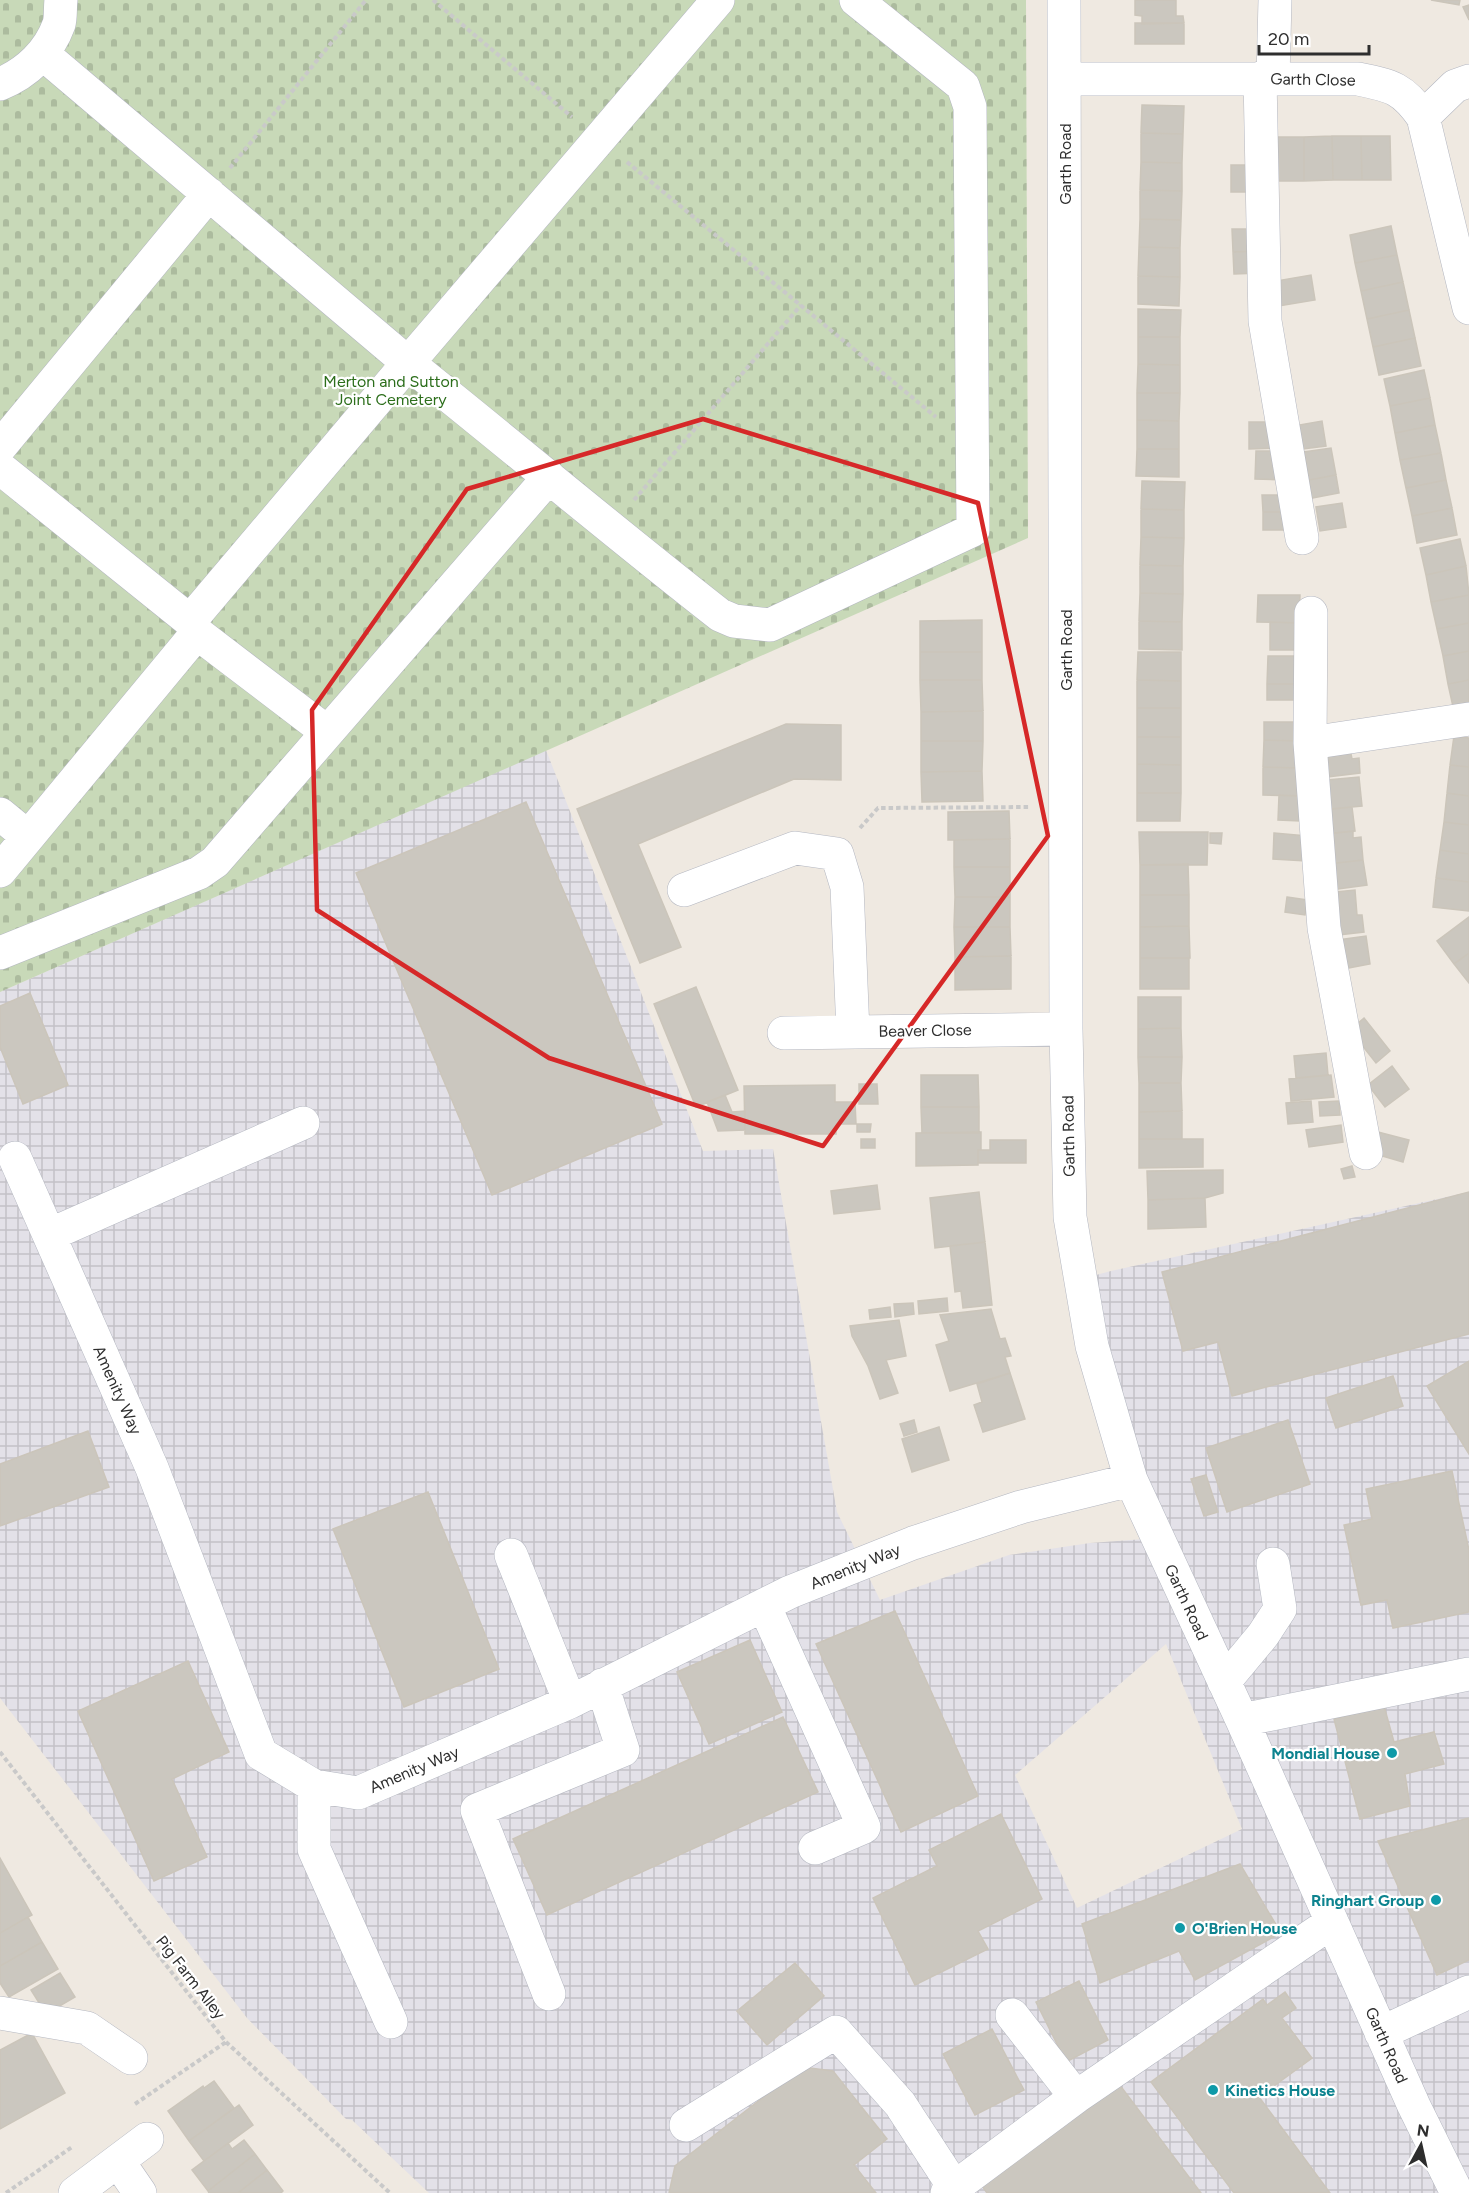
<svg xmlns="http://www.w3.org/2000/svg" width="1469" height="2193" font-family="Figtree,sans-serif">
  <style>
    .industrial { fill: url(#industrial-grid); fill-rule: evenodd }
    .cemetery { fill: url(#cemetery-stones) }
    .building { fill: #cbc7bf; stroke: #cbc5ba; stroke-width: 1.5 }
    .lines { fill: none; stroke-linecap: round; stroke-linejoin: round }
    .minor-casing { stroke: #b4b7c1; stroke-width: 34 }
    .path { stroke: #c9c9c9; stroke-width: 4; stroke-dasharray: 4.5 3; stroke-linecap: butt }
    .minor { stroke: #fff; stroke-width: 33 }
    .marked { fill: none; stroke: #d62828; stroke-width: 4.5; stroke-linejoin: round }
    .culture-dot { fill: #0f9aa8; stroke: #fff; stroke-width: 2 }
    .labels { text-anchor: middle; stroke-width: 4.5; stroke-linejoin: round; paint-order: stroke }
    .street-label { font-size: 16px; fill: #2e2e2e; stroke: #fff }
    .park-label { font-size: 16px; fill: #2c6e1b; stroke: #fff }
    .culture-label { font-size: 16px; font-weight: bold; fill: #0d838f; stroke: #fff; text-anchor: end }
  </style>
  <defs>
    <pattern id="industrial-grid" width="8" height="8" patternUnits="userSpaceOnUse" patternTransform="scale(1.5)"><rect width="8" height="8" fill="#e3e1e8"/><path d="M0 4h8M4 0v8" fill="none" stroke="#c3c1c7"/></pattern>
    <pattern id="cemetery-stones" width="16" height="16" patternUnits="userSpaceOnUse" patternTransform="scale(1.5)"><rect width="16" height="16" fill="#c8d9b8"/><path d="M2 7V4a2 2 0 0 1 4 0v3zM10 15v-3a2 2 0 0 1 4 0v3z" fill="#acbb9e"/></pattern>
  </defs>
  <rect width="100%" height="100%" fill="#efe9e1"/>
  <path class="industrial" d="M546 750 703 1151 773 1149 837 1512 880 1600 1009 1555 1090 1543 1158 1538 1081 1279 1111 1271 1469 1192V2193H429L352 2120 346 2119 247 2018 0 1698V992ZM1166 1644 1242 1829 1077 1908 1015 1775Z"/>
  <path class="cemetery" d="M0 0H1026L1028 538 0 992Z"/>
  <path class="building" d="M1135 0H1176V16H1183L1184 23 1142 24V16L1135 15Z
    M1431 0H1460L1459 5Z
    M1469 5V20L1463 7Z
    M1135 23H1184V44H1135Z
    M1142 105 1184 106 1183 134 1141 133Z
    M1141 133 1183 134 1182 163 1141 162Z
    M1332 136H1361L1362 180H1333Z
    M1332 136 1333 180 1304 181V137Z
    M1361 136H1390L1391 180H1362Z
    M1275 137H1304V181H1275Z
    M1141 162 1182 163V191L1140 190Z
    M1231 165H1256L1257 192H1231Z
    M1140 190 1182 191 1181 220 1140 219Z
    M1140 219 1181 220 1180 248 1139 247Z
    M1391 226 1397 255 1355 263 1350 235Z
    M1232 229H1259L1260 251 1233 252Z
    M1139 247 1180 248V277L1138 276Z
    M1260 251 1261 273 1234 274 1233 252Z
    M1397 255 1403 282 1361 291 1355 263Z
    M1311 275 1315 300 1279 306 1276 281Z
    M1138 276 1180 277 1179 306 1138 304Z
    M1403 282 1409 310 1367 319 1361 291Z
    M1138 309 1181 310 1180 337H1138Z
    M1409 310 1415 338 1373 347 1367 319Z
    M1138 337H1180V365L1138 364Z
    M1415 338 1421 366 1379 375 1373 347Z
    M1138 364 1180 365V393H1137Z
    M1424 370 1430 398 1390 406 1384 379Z
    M1137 393H1180L1179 421 1137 420Z
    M1430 398 1435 425 1395 433 1390 406Z
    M1137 420 1179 421V449H1137Z
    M1322 421 1326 446 1303 449 1299 425Z
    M1249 422H1280V448L1249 449Z
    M1435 425 1441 453 1400 460 1395 433Z
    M1331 448 1336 475 1309 480 1304 452Z
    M1137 449H1179V477L1136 476Z
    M1256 451H1283V480L1255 479Z
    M1441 453 1446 480 1406 488 1400 460Z
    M1336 475 1339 493 1312 498 1309 480Z
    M1446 480 1452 508 1412 516 1406 488Z
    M1142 481 1185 482 1184 510 1141 509Z
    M1262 495H1285V512H1263Z
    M1342 503 1346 527 1320 531 1316 507Z
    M1452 508 1457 535 1417 543 1412 516Z
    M1141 509 1184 510V538L1141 537Z
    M1263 512H1285V530H1263Z
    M1141 537 1184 538 1183 566 1140 565Z
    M1460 539 1466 566 1426 575 1420 548Z
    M1140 565 1183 566V594L1140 593Z
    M1466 566 1469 595 1431 602 1426 575Z
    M1140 593 1183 594 1182 622 1139 621Z
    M1258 595H1300L1299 623 1257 622Z
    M1469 595V623L1437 629 1431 602Z
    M982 620V652H920V621Z
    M1139 621 1182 622V650L1139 649Z
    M1270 622 1299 623V650H1270Z
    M1469 623V651L1443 656 1437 629Z
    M1469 651V680L1448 684 1443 656Z
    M920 652H982V680H920Z
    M1138 652H1181V681L1137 680Z
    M1268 656H1299V684H1267Z
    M920 680H982L983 711 921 712Z
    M1137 680 1181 681V708H1137Z
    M1469 680V708L1454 711 1448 684Z
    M1267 684H1299V700H1267Z
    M1137 708H1181V737H1137Z
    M983 711V741H921V712Z
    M1264 722H1301V741L1264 740Z
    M786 724 841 725V780L794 779 638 844 681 947 640 963 577 809Z
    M1454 736 1469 738V767L1450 765Z
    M1137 737H1181V765L1137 764Z
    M1264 740 1301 741 1300 768 1263 767Z
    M921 741H983L982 771 921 772Z
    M1350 749 1352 759 1359 758 1360 773 1318 778 1328 752Z
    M1137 764 1181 765V793H1137Z
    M1450 765 1469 767V796L1447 793Z
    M1263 767 1300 768V796L1263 795Z
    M982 771 983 801 922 802 921 772Z
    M1359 777 1362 806 1319 810 1316 781Z
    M1137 793H1181L1180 821H1137Z
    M1447 793 1469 796V825L1444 822Z
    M1279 795 1300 796V821L1278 820Z
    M526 802 662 1124 492 1195 356 873Z
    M1352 807 1355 831 1327 834 1325 810Z
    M1009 811 1010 839 948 840V812Z
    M1444 822 1469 825V854L1440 850Z
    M1353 831V838L1361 837 1363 860 1328 864 1325 834Z
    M1139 832H1208L1207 865H1140Z
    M1210 833H1222L1221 844 1210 843Z
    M1274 833 1307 836 1306 861 1273 859Z
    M1010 839V867H954V840Z
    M1440 850 1469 854V882L1436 878Z
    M1363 860 1367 885 1331 890 1328 864Z
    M1188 864 1189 895H1140V865Z
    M954 867H1010V897H955Z
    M1436 878 1469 882V911L1433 907Z
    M1355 890 1357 915H1362L1364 932 1330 936 1326 893Z
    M1140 895H1189V926L1140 927Z
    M955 897H1010V927H954Z
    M1287 897 1307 900 1305 915 1285 912Z
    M1469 917V953L1454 964 1437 941Z
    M1189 926 1190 958H1140V927Z
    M954 927H1010L1011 956 955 957Z
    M1366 936 1370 964 1343 969 1338 940Z
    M1469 953V983L1454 964Z
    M1011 956V989L955 990V957Z
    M1140 958H1189V989H1140Z
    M696 987 738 1090 696 1107 654 1004Z
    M30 993 68 1085 23 1104 0 1047V1006Z
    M1138 997H1181V1028L1138 1029Z
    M1364 1018 1390 1051 1376 1063 1350 1030Z
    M1181 1028 1182 1057H1138V1029Z
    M1326 1053 1328 1075 1296 1078 1294 1056Z
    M1138 1057H1182L1181 1083H1139Z
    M1392 1066 1409 1089 1385 1107 1368 1085Z
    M921 1075H978L979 1107H921Z
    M1331 1075 1334 1097 1291 1101 1289 1079Z
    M1139 1083H1181L1182 1111 1139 1112Z
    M859 1084H877L878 1104H859Z
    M835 1085V1102H855L856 1124H836V1134H745L744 1086Z
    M725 1095 732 1112 745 1111V1130L718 1131 707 1102Z
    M1311 1101 1313 1122 1288 1124 1286 1103Z
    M1339 1101 1340 1115 1320 1116 1319 1102Z
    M921 1107H979V1133H922Z
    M1182 1111V1139H1139V1112Z
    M857 1124H871L870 1132H857Z
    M1341 1125 1343 1142 1309 1147 1306 1130Z
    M981 1132V1150H978V1165L916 1166V1133Z
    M1378 1132 1409 1140 1403 1162 1372 1153Z
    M861 1139H875V1148H861Z
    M1139 1139H1203V1167L1139 1168Z
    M990 1140H1026V1163H978V1150H990Z
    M1352 1166 1355 1177 1344 1179 1341 1169Z
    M1223 1170V1193L1205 1198 1148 1200 1147 1171Z
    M877 1185 880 1209 834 1214 831 1191Z
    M979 1192 985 1242 935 1248 930 1198Z
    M1469 1192V1334L1232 1396 1218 1342 1183 1351 1162 1272Z
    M1205 1198 1206 1227 1148 1229V1200Z
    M985 1242 992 1305 963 1308 961 1291 955 1292 950 1246Z
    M947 1298 948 1311 919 1314 918 1301Z
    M913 1303 914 1314 895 1317 894 1304Z
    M890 1307 891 1317 870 1319 869 1310Z
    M991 1309 1000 1339 1005 1338 1011 1356 1005 1357 1010 1373 950 1391 936 1345 949 1341 940 1315Z
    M899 1320 906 1356 886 1360 898 1393 880 1399 868 1366 852 1336 850 1326Z
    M1469 1361V1454L1427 1386Z
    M1010 1373 1025 1419 983 1432 974 1405 982 1402 977 1384Z
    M1393 1376 1403 1406 1336 1428 1326 1398Z
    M914 1420 917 1432 904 1436 900 1424Z
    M1288 1420 1310 1484 1227 1512 1206 1448Z
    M939 1427 949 1460 912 1472 902 1439Z
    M88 1431 109 1487 0 1526V1464Z
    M1452 1471 1469 1550V1612L1393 1628 1387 1600 1361 1605 1344 1525 1372 1519 1366 1489Z
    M1206 1475 1218 1512 1204 1516 1191 1479Z
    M428 1492 499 1669 404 1707 333 1529Z
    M895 1611 978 1796 901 1832 816 1644Z
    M750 1640 782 1712 709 1744 677 1672Z
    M188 1661 229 1752 172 1779 207 1857 154 1881 78 1711Z
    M1384 1706 1394 1742 1434 1732 1444 1764 1405 1774 1410 1806 1360 1819 1334 1719Z
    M783 1717 818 1792 547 1915 513 1839Z
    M1001 1814 1042 1899 978 1931 988 1949 915 1985 873 1898 937 1866 929 1850Z
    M1469 1818V1960L1437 1975 1378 1841Z
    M0 1858 32 1915 0 1933Z
    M1240 1864 1281 1933 1195 1980 1179 1951 1100 1983 1082 1924Z
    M28 1917 42 1942 0 1966V1933Z
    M42 1942 58 1969 9 1997 0 1983V1966Z
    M795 1963 824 1996 767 2045 737 2011Z
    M60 1973 75 1997 46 2014 31 1990Z
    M1079 1981 1108 2040 1066 2062 1036 2002Z
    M1285 1992 1296 2008 1282 2018 1312 2058 1259 2097 1330 2193H1234L1151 2082 1263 1999 1267 2005Z
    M992 2029 1024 2090 975 2115 943 2054Z
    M32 2033 65 2093 0 2129V2050Z
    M802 2067 833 2071 887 2139 854 2165 876 2193H669L675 2166Z
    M214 2081 234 2108 189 2141 168 2111 203 2086 204 2088Z
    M1119 2084 1201 2193H987L982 2186Z
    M239 2105 253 2125 204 2161 189 2141Z
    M244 2140 255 2154 208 2191 192 2170 228 2143 232 2149Z
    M255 2154 267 2170 238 2193H209L208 2191Z
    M267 2170 283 2191 281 2193H238Z"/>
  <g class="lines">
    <g class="minor-casing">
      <path id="minor" d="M1064 0 1066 1029 1070 1217 1092 1346 1131 1480 1242 1720 1414 2106 1457 2193
        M43 54 408 363 718 0
        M1260 78 1265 321 1302 538
        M1273 78 1275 0
        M1065 79H1358C1392 86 1403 88 1423 117L1469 308
        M0 84C27 73 49 52 59 24 61 17 60 7 61 0
        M1423 117 1455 86 1469 81
        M0 447 209 194
        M0 468 190 621 197 633 327 732
        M1311 613 1310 743 1324 928 1366 1153
        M190 621 408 363C513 447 615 533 720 615L734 621 770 625 973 530 970 107 963 86 856 0
        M1310 743 1469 719
        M0 814 28 837
        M0 871 197 633
        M684 890 795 848 837 854 847 887 853 1032
        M0 953 199 873 215 862 549 477
        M784 1033 1066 1029
        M15 1158 152 1468 261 1754 314 1786 358 1793 570 1702 790 1592 913 1543 1021 1507 1131 1480
        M49 1235 303 1123
        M511 1555 570 1702
        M764 1605 864 1827 815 1848
        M1224 1682 1263 1635 1280 1609 1273 1564
        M1242 1720 1469 1674
        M314 1786V1849L391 2022
        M549 1994 477 1810 623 1750 602 1685
        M0 2013 87 2028 131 2058
        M1012 2015 1076 2097
        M1381 2033 1469 1992
        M686 2125 836 2032 900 2104 954 2187
        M118 2161 140 2193
        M75 2193 147 2139
        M947 2193 1076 2097 1332 1922"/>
    </g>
    <path class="path" d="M433 0 572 117
      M627 162 936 417
      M230 168 366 0
      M634 500 801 305
      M860 828 878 808 1030 807
      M0 1752 226 2042 390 2193
      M135 2104 226 2042
      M6 2193 72 2147"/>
    <use href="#minor" class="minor"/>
  </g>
  <path class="marked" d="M703 419 978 503 1048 836 823 1146 549 1058 317 910 312 710 467 489Z"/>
  <g class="culture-dot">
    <circle cx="1392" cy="1753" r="6"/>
    <circle cx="1436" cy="1900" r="6"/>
    <circle cx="1180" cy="1928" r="6"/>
    <circle cx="1213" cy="2090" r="6"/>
  </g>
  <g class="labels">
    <g class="street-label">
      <text transform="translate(1313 79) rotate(1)" y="6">Garth Close</text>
      <text transform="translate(1065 164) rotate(-90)" y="6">Garth Road</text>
      <text transform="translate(1066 650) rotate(-90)" y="6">Garth Road</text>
      <text transform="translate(925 1030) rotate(-1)" y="6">Beaver Close</text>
      <text transform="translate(1068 1136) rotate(-91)" y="6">Garth Road</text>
      <text transform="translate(118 1390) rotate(66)" y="6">Amenity Way</text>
      <text transform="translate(855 1566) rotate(-22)" y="6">Amenity Way</text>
      <text transform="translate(1187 1602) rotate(65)" y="6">Garth Road</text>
      <text transform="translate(414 1769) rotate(-23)" y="6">Amenity Way</text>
      <text transform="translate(191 1977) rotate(52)" y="6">Pig Farm Alley</text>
      <text transform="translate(1387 2045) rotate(66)" y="6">Garth Road</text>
    </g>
    <g class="park-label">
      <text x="391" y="387">Merton and Sutton<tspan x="391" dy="18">Joint Cemetery</tspan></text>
    </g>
    <g class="culture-label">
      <text x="1380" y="1759">Mondial House</text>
      <text x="1424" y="1906">Ringhart Group</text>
      <text x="1192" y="1934" text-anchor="start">O'Brien House</text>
      <text x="1225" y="2096" text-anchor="start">Kinetics House</text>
    </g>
  </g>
  <g transform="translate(1421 2145) rotate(8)" stroke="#ffffff" stroke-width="4.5" paint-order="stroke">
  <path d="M0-4.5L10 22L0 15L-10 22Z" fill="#2e2e2e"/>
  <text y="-9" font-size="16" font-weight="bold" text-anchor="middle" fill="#2e2e2e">N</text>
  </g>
  <path d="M1259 45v9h110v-9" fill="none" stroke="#2e2e2e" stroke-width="3"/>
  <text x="1268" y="45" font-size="18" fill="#2e2e2e" stroke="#ffffff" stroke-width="4.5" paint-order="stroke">20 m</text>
</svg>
